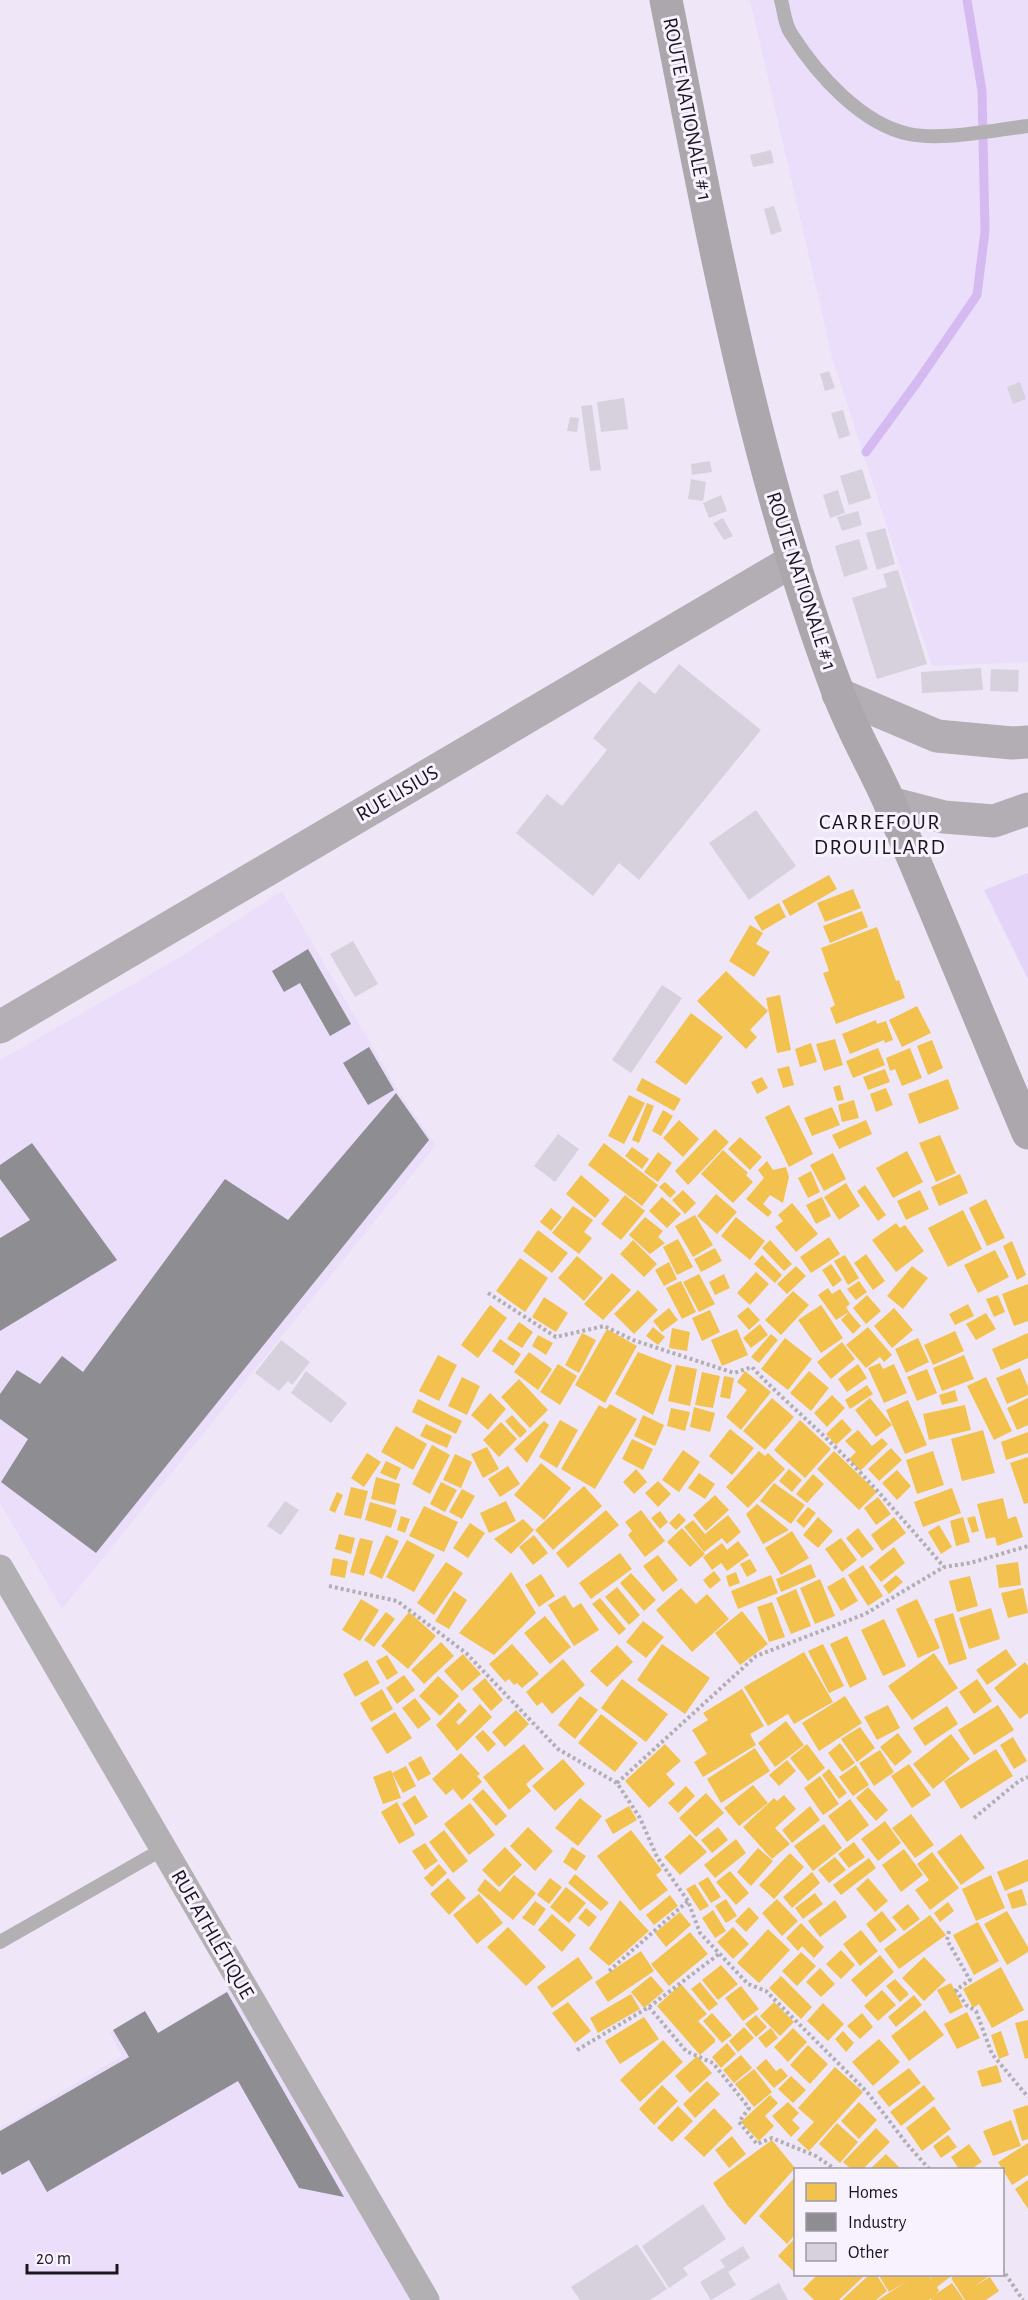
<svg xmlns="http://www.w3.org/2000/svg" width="1028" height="2300" font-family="'Alegreya Sans',sans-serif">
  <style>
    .built { fill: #ebdefa }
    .green { fill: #e4d4f7 }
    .homes { fill: #f2c14e }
    .industry { fill: #8d8d92 }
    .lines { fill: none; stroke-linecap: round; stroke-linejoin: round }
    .stream { stroke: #d5baf2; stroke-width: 9 }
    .building { fill: #d7d0dd }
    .path { stroke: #b2afb3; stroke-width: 4; stroke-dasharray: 3 3; stroke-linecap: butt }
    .lane { stroke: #b2b0b2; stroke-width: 14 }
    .street { stroke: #b2b0b2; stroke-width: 27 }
    .secondary { stroke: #b2aeb4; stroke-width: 33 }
    .primary { stroke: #aca7ad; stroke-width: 33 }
    .labels { text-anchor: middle; stroke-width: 6; stroke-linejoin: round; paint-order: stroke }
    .street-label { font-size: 21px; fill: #1a1620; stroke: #f7f2fe }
    .neighbourhood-label { font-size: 22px; letter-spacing: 1.5px; fill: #1a1620; stroke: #f7f2fe }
  </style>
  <rect width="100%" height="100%" fill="#efe7f8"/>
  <path class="built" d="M750 0H1028V662L932 666 832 357Z
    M282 891 400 1094 436 1145 62 1609 0 1503V1060L177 959Z
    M229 1989 415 2300H0V2128L122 2056 110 2033 141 2011 157 2034Z"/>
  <path class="green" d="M1028 873V979L984 890Z"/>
  <path class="homes" d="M829 875 837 889 790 916 782 901Z
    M853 889 861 908 825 922 817 903Z
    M779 903 786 917 762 931 754 917Z
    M862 911 868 927 830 943 823 926Z
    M750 925 763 933 756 944 770 952 754 977 729 961Z
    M877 927 896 981 899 980 905 998 836 1024 830 1008 835 1005 823 973 829 971 821 948Z
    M726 971 768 1011 750 1030 757 1037 746 1049 697 1001Z
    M780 995 791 1050 777 1053 766 998Z
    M917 1006 931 1033 902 1047 889 1020Z
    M691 1013 723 1037 686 1085 655 1062Z
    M876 1020 877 1024 886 1021 893 1040 885 1043 884 1040 850 1054 842 1034Z
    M835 1039 843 1065 824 1071 816 1044Z
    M932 1040 943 1068 928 1075 917 1046Z
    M811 1043 817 1062 800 1067 795 1049Z
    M878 1048 885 1065 853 1078 846 1061Z
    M910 1048 922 1078 902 1086 895 1069 890 1071 886 1058Z
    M789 1066 794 1085 783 1088 777 1069Z
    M885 1069 890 1082 868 1090 863 1077Z
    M762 1077 768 1088 757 1094 751 1082Z
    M642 1078 681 1099 674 1111 636 1090Z
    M948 1079 959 1109 919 1124 908 1094Z
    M840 1085 844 1100 837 1101 833 1087Z
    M886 1088 893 1105 876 1112 870 1094Z
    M629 1095 645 1103 624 1144 608 1136Z
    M854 1100 859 1118 842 1122 838 1105Z
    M647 1103 654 1106 639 1143 632 1140Z
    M789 1105 813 1154 789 1167 765 1117Z
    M832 1107 840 1125 812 1136 804 1118Z
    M663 1110 673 1116 661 1136 652 1131Z
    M679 1120 699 1139 683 1157 663 1138Z
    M866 1120 872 1134 839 1149 832 1135Z
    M715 1129 729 1142 688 1185 675 1171Z
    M940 1135 956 1173 936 1182 919 1143Z
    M740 1137 762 1157 750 1170 728 1149Z
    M604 1143 658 1185 642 1206 588 1165Z
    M632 1147 649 1159 642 1169 625 1156Z
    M723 1150 748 1173 746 1175 753 1182 733 1203 701 1174Z
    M907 1151 923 1182 893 1198 876 1168Z
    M658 1152 672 1163 658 1182 644 1172Z
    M833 1153 846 1179 824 1191 810 1165Z
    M767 1161 773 1170 786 1167 789 1177 783 1203 770 1195 763 1204 772 1212 768 1217 746 1199 764 1178 758 1170Z
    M811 1171 820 1192 808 1198 798 1178Z
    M960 1174 968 1193 939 1206 931 1187Z
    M581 1175 610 1200 595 1218 566 1194Z
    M665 1182 676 1192 670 1198 659 1187Z
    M846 1183 860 1206 839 1220 824 1197Z
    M865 1185 886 1215 878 1221 857 1191Z
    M683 1190 696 1203 685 1214 672 1200Z
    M920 1190 929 1209 906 1220 897 1201Z
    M716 1194 737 1212 717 1234 697 1216Z
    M625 1195 645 1211 621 1240 601 1224Z
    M662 1197 681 1214 667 1228 649 1211Z
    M822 1197 831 1216 816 1224 806 1205Z
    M986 1199 1005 1238 987 1246 969 1208Z
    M792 1203 818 1234 796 1252 775 1227 783 1221 778 1215Z
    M573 1206 593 1220 584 1232 592 1238 579 1254 552 1233Z
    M551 1208 562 1217 551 1231 540 1222Z
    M963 1210 982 1249 948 1267 928 1228Z
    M695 1215 713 1245 693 1257 675 1226Z
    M645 1217 663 1231 658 1237 665 1243 650 1254 629 1235Z
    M736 1217 765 1241 750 1260 721 1236Z
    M896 1223 900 1228 905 1225 924 1251 896 1272 872 1240Z
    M538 1230 568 1253 552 1273 523 1251Z
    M829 1237 840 1254 811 1273 800 1257Z
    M678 1239 693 1267 677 1275 663 1247Z
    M633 1240 657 1264 644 1277 620 1254Z
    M770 1240 792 1264 784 1271 762 1248Z
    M1012 1241 1026 1275 1017 1280 1003 1246Z
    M715 1248 722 1261 701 1272 694 1259Z
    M995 1250 1009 1277 978 1293 964 1265Z
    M866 1254 885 1281 873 1290 854 1263Z
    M762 1255 782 1275 775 1283 754 1264Z
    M845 1255 859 1278 848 1285 834 1261Z
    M577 1256 603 1278 584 1301 558 1278Z
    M520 1258 548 1278 525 1312 496 1291Z
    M669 1262 677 1279 664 1286 655 1270Z
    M831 1264 842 1280 833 1287 822 1270Z
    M796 1266 806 1276 787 1294 777 1284Z
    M912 1266 928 1278 903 1309 887 1296Z
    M756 1272 769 1284 750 1305 737 1293Z
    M612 1273 631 1290 603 1320 584 1304Z
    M699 1274 715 1304 699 1312 683 1282Z
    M724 1274 730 1288 715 1295 709 1282Z
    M681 1281 696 1312 682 1319 666 1288Z
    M859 1281 867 1292 856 1300 847 1289Z
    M1028 1284V1321L1014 1326 1002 1294Z
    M828 1288 832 1294 840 1289 850 1304 846 1307 849 1312 836 1320 818 1295Z
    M638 1290 658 1310 634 1334 614 1314Z
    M793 1291 809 1305 781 1335 765 1320Z
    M867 1295 881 1311 866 1324 853 1308Z
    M998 1295 1005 1312 994 1317 986 1299Z
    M544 1297 568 1313 556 1332 532 1317Z
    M968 1304 974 1316 955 1325 949 1314Z
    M490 1305 507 1318 478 1358 461 1345Z
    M821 1305 843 1338 821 1353 798 1320Z
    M748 1307 760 1320 749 1330 737 1316Z
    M669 1308 678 1320 662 1332 653 1321Z
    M894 1308 913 1330 892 1348 874 1326Z
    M710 1310 720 1332 702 1341 692 1318Z
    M849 1312 861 1326 853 1334 841 1320Z
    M986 1313 996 1329 976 1340 966 1324Z
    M519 1322 533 1332 522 1348 507 1339Z
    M760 1324 768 1335 751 1348 743 1338Z
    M653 1327 665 1337 658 1345 646 1336Z
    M868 1327 892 1355 884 1362 880 1357 866 1368 846 1345Z
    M672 1328 690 1332 687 1351 669 1348Z
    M607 1329 637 1346 605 1403 575 1385Z
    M737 1329 748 1355 722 1366 711 1340Z
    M955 1331 964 1351 933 1365 924 1345Z
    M582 1333 596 1340 579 1373 565 1365Z
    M1028 1333V1358L1001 1370 992 1349Z
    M771 1334 778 1340 759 1363 751 1357Z
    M538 1335 553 1343 546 1355 532 1346Z
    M785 1338 812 1359 788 1390 761 1369Z
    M918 1338 929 1362 906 1373 895 1349Z
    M500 1339 521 1354 513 1366 492 1351Z
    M842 1342 855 1359 831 1379 817 1362Z
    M529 1352 552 1369 538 1390 514 1372Z
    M638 1352 672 1365 653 1415 615 1394Z
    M438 1355 457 1365 439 1401 419 1391Z
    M964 1355 974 1379 942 1391 933 1368Z
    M880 1363 883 1369 894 1364 907 1393 884 1403 868 1368Z
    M558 1364 577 1376 560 1405 540 1392Z
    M858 1364 867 1378 847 1392 838 1379Z
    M676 1365 697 1369 690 1406 668 1401Z
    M1020 1368 1028 1387V1395L1007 1404 996 1378Z
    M927 1369 937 1393 917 1401 907 1377Z
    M745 1371 771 1392 741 1430 726 1417 747 1390 737 1382Z
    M809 1371 829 1388 811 1411 790 1393Z
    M702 1372 720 1376 713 1408 695 1405Z
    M724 1376 734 1378 730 1399 720 1397Z
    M462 1377 480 1386 467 1415 448 1406Z
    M986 1377 1012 1431 994 1440 967 1386Z
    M519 1379 548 1410 530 1428 501 1397Z
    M867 1385 873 1394 850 1409 845 1400Z
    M955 1390 958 1401 942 1405 939 1395Z
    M490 1393 506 1409 488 1430 471 1415Z
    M832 1395 845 1408 827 1427 814 1413Z
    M772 1398 794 1417 765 1450 743 1431Z
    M870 1398 892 1425 876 1437 855 1410Z
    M1028 1398V1425L1017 1430 1007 1408Z
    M418 1399 462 1421 456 1434 412 1412Z
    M908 1400 927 1445 905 1454 886 1410Z
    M610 1404 637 1419 595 1489 561 1469 599 1405 606 1409Z
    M965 1405 971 1430 929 1440 923 1414Z
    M694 1407 715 1413 710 1432 690 1427Z
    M671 1408 690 1412 685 1431 667 1426Z
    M512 1415 527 1431 520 1438 505 1421Z
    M643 1415 664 1425 655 1446 634 1436Z
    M842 1419 852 1430 836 1445 826 1434Z
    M560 1420 578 1430 557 1468 539 1457Z
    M800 1420 831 1449 805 1478 774 1450Z
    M544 1421 549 1425 527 1463 514 1449Z
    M501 1422 517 1439 499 1457 483 1440Z
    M426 1424 452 1436 447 1448 420 1436Z
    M396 1426 427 1444 413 1470 381 1452Z
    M730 1429 754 1448 732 1475 709 1456Z
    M858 1430 872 1446 882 1438 888 1444 860 1471 849 1459 856 1452 845 1441Z
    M983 1430 995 1473 962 1481 951 1439Z
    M1028 1432V1453L1006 1460 1001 1442Z
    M632 1439 653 1449 643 1470 622 1459Z
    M432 1445 450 1455 430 1494 412 1484Z
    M487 1447 499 1469 483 1478 471 1454Z
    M891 1448 902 1460 879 1481 868 1469Z
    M683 1450 700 1462 679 1492 662 1480Z
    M759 1451 765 1456 768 1453 785 1469 748 1508 726 1487Z
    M834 1451 877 1492 859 1510 817 1469Z
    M933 1451 944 1485 917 1494 906 1460Z
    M367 1453 381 1462 364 1487 351 1478Z
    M455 1454 472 1462 461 1488 443 1480Z
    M1028 1457V1503L1024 1504 1010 1463Z
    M386 1461 401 1468 396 1480 380 1473Z
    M541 1463 571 1488 544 1520 514 1495Z
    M508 1466 520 1484 500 1497 488 1479Z
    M636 1469 647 1482 634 1494 623 1482Z
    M789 1469 802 1480 792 1492 779 1481Z
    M897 1470 911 1486 897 1500 882 1483Z
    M699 1473 715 1484 705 1499 688 1488Z
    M813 1474 824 1484 807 1503 796 1494Z
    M376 1477 400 1484 395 1505 371 1499Z
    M658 1481 671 1494 658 1507 645 1493Z
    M441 1482 457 1490 445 1512 430 1504Z
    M774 1483 805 1505 791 1524 760 1501Z
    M584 1486 602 1506 553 1550 535 1530Z
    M351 1487 368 1491 361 1519 344 1515Z
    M952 1488 961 1513 923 1527 914 1502Z
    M462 1489 475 1496 462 1519 449 1512Z
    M337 1492 343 1495 335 1513 329 1510Z
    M715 1495 729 1510 706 1531 693 1515Z
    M878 1497 891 1514 876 1525 864 1508Z
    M1003 1498 1008 1519 1016 1516 1023 1537 997 1546 995 1537 986 1539 977 1504Z
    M506 1501 516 1521 489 1533 480 1513Z
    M370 1502 397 1510 391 1528 365 1520Z
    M757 1504 789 1530 763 1544 746 1514Z
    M424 1506 458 1522 444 1552 409 1536Z
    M808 1507 816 1513 804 1528 796 1521Z
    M606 1510 619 1525 568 1568 556 1553Z
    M641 1510 665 1541 645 1557 628 1535 632 1531 625 1522Z
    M660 1511 668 1522 660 1529 651 1518Z
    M679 1513 686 1520 676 1530 669 1523Z
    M728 1515 741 1532 727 1544 722 1538 704 1552 684 1527 693 1520 705 1534Z
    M401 1516 410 1519 405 1533 397 1530Z
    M975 1516 979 1531 972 1533 967 1518Z
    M818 1517 833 1531 818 1548 803 1535Z
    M894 1517 906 1533 882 1551 871 1535Z
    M963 1517 970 1542 956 1546 950 1521Z
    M523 1519 534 1530 511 1554 494 1539Z
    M470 1523 485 1533 468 1558 453 1548Z
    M939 1525 952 1547 941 1554 928 1532Z
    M682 1528 705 1554 690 1567 667 1542Z
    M858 1528 874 1549 862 1558 846 1538Z
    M792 1531 809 1558 781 1575 765 1548Z
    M339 1534 355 1538 351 1554 335 1549Z
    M386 1535 399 1541 382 1579 369 1573Z
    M534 1535 548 1553 533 1565 519 1547Z
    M360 1538 373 1541 364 1576 350 1572Z
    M841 1538 857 1560 842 1572 825 1549Z
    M407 1540 435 1555 414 1592 386 1577Z
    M738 1541 749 1555 727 1571 721 1563 712 1570 703 1557 722 1543 727 1550Z
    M894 1547 905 1563 881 1582 869 1567Z
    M620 1553 632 1569 591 1599 579 1583Z
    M658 1555 678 1580 663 1592 643 1566Z
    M333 1558 348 1561 345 1578 330 1575Z
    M750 1559 757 1571 747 1577 740 1564Z
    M446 1562 463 1573 434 1615 417 1603Z
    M1018 1562 1021 1585 999 1588 996 1565Z
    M811 1564 816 1577 781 1592 776 1579Z
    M863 1565 883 1596 868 1606 848 1575Z
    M714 1571 721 1580 710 1589 703 1580Z
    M511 1572 536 1613 494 1655 459 1633Z
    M736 1572 740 1583 729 1587 726 1576Z
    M631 1573 656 1600 644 1611 620 1583Z
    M541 1574 555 1596 539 1607 525 1585Z
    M771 1575 778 1593 738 1609 731 1591Z
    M896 1575 903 1582 889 1594 883 1586Z
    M970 1576 978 1606 957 1612 949 1581Z
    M844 1577 858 1601 841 1611 827 1587Z
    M820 1579 835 1616 815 1624 800 1588Z
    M617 1587 640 1615 629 1625 605 1597Z
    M681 1588 696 1604 707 1594 729 1619 692 1652 656 1610Z
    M1023 1588 1028 1613 1008 1618 1001 1593Z
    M796 1589 811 1626 791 1634 776 1598Z
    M454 1591 467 1600 449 1629 435 1621Z
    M565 1595 573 1608 581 1603 599 1630 574 1646 548 1605Z
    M600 1598 626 1629 619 1635 592 1604Z
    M361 1599 379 1610 360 1641 342 1630Z
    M917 1599 940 1648 918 1658 896 1609Z
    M772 1602 785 1637 769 1642 757 1607Z
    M991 1608 1000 1639 969 1649 959 1618Z
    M742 1611 768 1644 740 1665 715 1633Z
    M386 1612 395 1619 374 1647 364 1640Z
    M409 1612 436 1636 408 1669 381 1646Z
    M953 1613 967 1659 949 1665 934 1619Z
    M545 1616 571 1647 550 1664 524 1633Z
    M884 1619 906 1666 883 1676 861 1630Z
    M643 1621 664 1637 646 1658 626 1642Z
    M847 1636 867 1679 850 1688 830 1644Z
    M441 1642 454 1656 424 1684 411 1670Z
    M512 1644 539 1674 522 1688 517 1683 514 1685 509 1679 505 1682 489 1664Z
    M662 1644 710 1678 685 1714 637 1680Z
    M823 1644 844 1686 829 1693 808 1651Z
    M617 1645 633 1662 607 1687 590 1671Z
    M1006 1649 1017 1665 987 1685 976 1670Z
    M804 1652 833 1702 794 1724 788 1714 768 1726 744 1687Z
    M934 1653 958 1688 912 1720 888 1686Z
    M463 1654 481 1674 462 1691 444 1671Z
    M387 1655 398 1673 387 1680 376 1661Z
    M563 1659 585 1685 552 1714 542 1702 537 1706 526 1692Z
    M367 1660 380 1683 355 1697 343 1674Z
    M1025 1662 1028 1666V1713L1020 1719 994 1688Z
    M404 1675 415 1690 397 1704 386 1688Z
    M438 1676 459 1696 440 1716 419 1696Z
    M485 1678 503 1700 491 1711 472 1689Z
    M622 1679 668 1714 646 1742 601 1708Z
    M977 1679 992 1701 974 1714 959 1692Z
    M382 1689 393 1709 371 1722 360 1703Z
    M742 1689 764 1726 750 1734 756 1745 703 1777 694 1762 707 1754 692 1730 708 1720 703 1713Z
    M580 1696 598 1710 575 1739 558 1725Z
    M845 1696 862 1723 819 1751 802 1723Z
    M415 1698 431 1719 418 1729 402 1708Z
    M459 1702 467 1711 456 1722 459 1725 480 1704 492 1717 457 1751 436 1725Z
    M888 1705 900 1728 877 1740 864 1717Z
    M998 1705 1014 1730 974 1755 958 1730Z
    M947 1706 958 1724 925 1746 913 1728Z
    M516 1710 529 1724 505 1747 492 1732Z
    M395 1712 412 1738 387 1754 371 1728Z
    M601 1714 638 1743 615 1772 578 1743Z
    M786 1721 804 1745 775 1767 758 1743Z
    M860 1727 875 1748 857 1762 841 1739Z
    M483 1730 496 1744 488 1752 475 1737Z
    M898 1733 912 1752 895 1766 880 1747Z
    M951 1734 970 1759 933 1789 913 1764Z
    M1013 1737 1027 1761 1014 1769 1000 1745Z
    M840 1743 855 1763 842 1772 828 1753Z
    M524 1744 544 1769 526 1784 531 1791 509 1810 483 1777Z
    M665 1744 681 1761 666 1774 675 1784 649 1808 625 1781Z
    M807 1744 825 1768 808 1781 790 1758Z
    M755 1748 770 1771 721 1803 707 1779Z
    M996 1749 1013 1776 961 1809 944 1781Z
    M880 1750 894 1772 874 1786 859 1763Z
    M461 1753 480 1774 477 1776 482 1782 462 1800 453 1789 446 1795 432 1779Z
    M421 1756 431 1774 418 1781 408 1763Z
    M563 1759 585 1784 555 1811 532 1786Z
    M787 1760 796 1771 779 1786 769 1775Z
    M909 1764 931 1795 912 1808 891 1776Z
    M856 1765 869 1785 853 1796 839 1777Z
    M406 1766 416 1786 403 1793 392 1773Z
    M829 1769 847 1793 839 1799 822 1775Z
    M391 1770 401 1798 383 1804 373 1777Z
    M820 1776 839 1804 823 1815 804 1788Z
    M753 1785 768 1803 739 1826 724 1808Z
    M686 1786 695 1796 678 1813 668 1803Z
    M868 1787 888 1810 876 1821 856 1798Z
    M483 1789 507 1816 496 1826 472 1799Z
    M706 1793 724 1813 696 1837 679 1818Z
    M415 1795 428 1817 415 1825 402 1804Z
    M784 1795 796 1809 775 1828 790 1844 772 1859 743 1827 774 1798 777 1801Z
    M580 1798 602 1816 578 1846 555 1828Z
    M850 1799 869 1825 847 1842 828 1816Z
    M397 1802 415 1835 399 1844 381 1812Z
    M470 1803 495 1835 469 1855 444 1824Z
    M629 1806 637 1820 613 1834 605 1820Z
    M810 1806 820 1820 792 1843 782 1830Z
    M911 1814 934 1845 915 1858 892 1828Z
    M885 1821 901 1843 878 1861 861 1839Z
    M824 1824 842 1848 813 1871 794 1846Z
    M528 1827 553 1851 535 1871 510 1846Z
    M718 1827 728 1840 712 1853 701 1840Z
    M444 1830 468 1861 453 1873 429 1842Z
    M631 1830 662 1870 656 1875 668 1890 640 1911 597 1856Z
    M690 1834 707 1852 680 1875 664 1857Z
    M961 1834 985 1868 961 1885 937 1852Z
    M736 1839 746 1853 715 1878 704 1865Z
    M854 1842 865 1857 849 1868 838 1854Z
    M425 1843 438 1861 425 1870 412 1851Z
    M505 1847 522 1865 499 1887 482 1870Z
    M572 1847 586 1856 576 1871 563 1862Z
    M758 1848 773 1861 751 1886 737 1872Z
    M904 1849 923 1875 901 1892 882 1865Z
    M932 1852 959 1888 930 1910 915 1890 929 1880 917 1864Z
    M790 1853 804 1867 774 1899 759 1885Z
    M835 1857 846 1870 829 1883 818 1870Z
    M869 1858 876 1868 841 1895 833 1885Z
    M1028 1859V1881L1005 1891 997 1872Z
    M439 1864 447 1873 432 1887 424 1878Z
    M730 1871 749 1893 736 1905 716 1882Z
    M812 1872 820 1883 792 1908 783 1897Z
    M575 1874 609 1903 601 1911 568 1883Z
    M514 1875 536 1893 513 1920 477 1890 485 1879 500 1892Z
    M991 1875 1005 1908 976 1921 962 1889Z
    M708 1877 721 1897 711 1903 698 1883Z
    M448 1878 466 1898 449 1915 430 1894Z
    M550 1878 562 1887 549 1904 537 1895Z
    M868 1878 888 1901 875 1912 856 1889Z
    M695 1884 709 1906 700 1911 686 1889Z
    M566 1887 586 1903 569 1923 550 1907Z
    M1022 1889 1027 1905 1012 1909 1007 1894Z
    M815 1893 823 1904 803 1919 795 1908Z
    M479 1894 503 1923 477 1944 453 1915Z
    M670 1895 678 1906 654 1925 646 1915Z
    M726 1899 737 1916 726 1923 715 1906Z
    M777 1899 798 1921 782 1936 762 1913Z
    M620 1900 649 1931 609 1966 589 1949Z
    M835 1900 847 1917 820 1937 808 1921Z
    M535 1901 546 1909 534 1926 522 1918Z
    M948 1902 954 1911 940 1922 934 1913Z
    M908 1904 920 1919 904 1931 892 1917Z
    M749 1907 759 1918 746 1932 735 1921Z
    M586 1908 597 1917 589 1927 578 1918Z
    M713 1910 726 1931 715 1938 702 1918Z
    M882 1911 897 1930 880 1943 866 1924Z
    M1007 1911 1028 1947V1952L1007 1965 984 1924Z
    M680 1912 691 1925 666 1947 655 1933Z
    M552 1914 576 1935 562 1952 538 1930Z
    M930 1915 946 1935 899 1969 884 1949Z
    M978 1922 999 1961 974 1975 953 1935Z
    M801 1923 824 1947 814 1958 802 1946 798 1951 786 1938Z
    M508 1927 546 1967 526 1986 487 1947Z
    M733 1927 749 1944 733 1959 717 1942Z
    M768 1929 790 1950 759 1983 737 1963Z
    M861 1930 878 1951 860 1966 843 1944Z
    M690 1932 708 1954 669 1986 651 1964Z
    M841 1950 855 1965 841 1979 826 1964Z
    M641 1951 654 1971 608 2002 595 1982Z
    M801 1952 816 1966 797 1986 782 1971Z
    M880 1955 894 1972 866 1997 851 1980Z
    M578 1957 593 1978 552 2008 537 1987Z
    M924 1957 946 1980 924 2001 902 1978Z
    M721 1965 738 1984 718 2000 702 1980Z
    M1001 1967 1024 2010 992 2028 979 2004 973 2008 963 1989Z
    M820 1968 835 1984 821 1997 806 1982Z
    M651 1976 664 1991 644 2008 631 1992Z
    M781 1976 812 2007 801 2019 769 1988Z
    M895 1979 909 1994 900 2002 886 1986Z
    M700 1982 718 2004 709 2011 691 1989Z
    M951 1983 963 2007 950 2014 937 1990Z
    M681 1984 707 2014 698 2021 715 2039V2042L700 2055 657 2006Z
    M741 1986 759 2009 743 2021 725 1998Z
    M882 1990 896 2005 878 2021 864 2006Z
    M631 1994 640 2009 598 2033 590 2018Z
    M914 1995 922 2005 896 2027 888 2017Z
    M568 2002 591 2031 575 2043 552 2013Z
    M774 2002 794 2022 780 2036 760 2016Z
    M823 2003 844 2024 828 2041 807 2021Z
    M925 2010 944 2035 909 2061 891 2036Z
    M967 2012 980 2038 957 2049 944 2024Z
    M712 2013 732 2035 722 2043 703 2021Z
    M862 2013 873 2027 860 2039 847 2026Z
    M756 2015 767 2027 756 2037 745 2024Z
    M644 2017 659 2039 620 2064 605 2041Z
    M1028 2020V2058L1025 2059 1015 2023Z
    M744 2027 754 2038 738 2052 729 2041Z
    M771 2028 778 2038 766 2048 758 2038Z
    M793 2028 807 2042 788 2062 774 2047Z
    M843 2031 854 2043 846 2052 835 2039Z
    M1001 2031 1009 2055 999 2059 991 2035Z
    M879 2039 900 2062 873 2086 852 2062Z
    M663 2040 683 2062 640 2102 620 2080Z
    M727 2043 736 2054 721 2068 712 2057Z
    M808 2045 828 2064 810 2084 790 2065Z
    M741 2055 752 2068 734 2083 723 2070Z
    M697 2056 712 2073 690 2093 675 2076Z
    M766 2059 776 2071 781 2068 788 2076 774 2088 756 2068Z
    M997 2065 1002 2082 982 2087 977 2071Z
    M835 2067 863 2092 809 2151 797 2140 814 2122 798 2108Z
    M909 2068 921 2083 889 2107 877 2092Z
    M754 2069 772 2092 754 2107 735 2084Z
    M791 2076 806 2090 793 2103 778 2089Z
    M707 2081 720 2094 695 2118 683 2104Z
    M662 2085 678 2101 654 2125 639 2109Z
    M924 2085 935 2099 901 2126 890 2112Z
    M770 2095 778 2103 765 2116 774 2126 759 2141 741 2122Z
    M788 2102 799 2113 792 2120 800 2128 791 2137 772 2116Z
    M859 2102 877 2120 859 2139 841 2121Z
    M1028 2105V2139L1022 2141 1013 2110Z
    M678 2106 693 2121 672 2142 657 2128Z
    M934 2106 951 2129 922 2151 906 2128Z
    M714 2108 733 2128 704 2157 684 2138Z
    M1011 2120 1021 2146 993 2156 983 2131Z
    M837 2123 858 2142 840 2163 819 2144Z
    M876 2128 890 2142 863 2169H851L843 2162Z
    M948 2135 957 2147 941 2158 933 2146Z
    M732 2136 746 2154 729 2168 715 2150Z
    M772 2140 795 2168 745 2225 727 2205 713 2183Z
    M1028 2143V2175L1012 2185 998 2162Z
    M969 2144 982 2162 971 2169H959L951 2157Z
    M886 2154 901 2169H870Z
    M795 2177V2235L787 2244 759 2216Z
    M1028 2180V2209L1015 2189Z
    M795 2238V2273L778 2256Z
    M818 2274H866L839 2300H814L803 2289Z
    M870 2274H876L887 2291 876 2300H842Z
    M878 2274H928L932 2281 929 2274H954L937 2287 939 2291 929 2300H878L909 2280 889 2292Z
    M957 2274H992L975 2286 990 2277 999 2291 986 2300H965L951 2278Z
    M952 2283 964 2300H932L930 2298Z"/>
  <path class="industry" d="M308 949 351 1024 330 1036 300 983 284 992 272 971Z
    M369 1047 394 1090 368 1105 343 1063Z
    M396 1093 429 1140 96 1553 1 1482 28 1439 0 1419V1394L17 1370 40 1384 62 1356 83 1372 225 1179 288 1220Z
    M32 1143 117 1260 0 1331V1238L30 1220 0 1179V1165Z
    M227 1992 344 2197 299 2188 238 2081 47 2192 29 2160 2 2175 0 2171V2131L129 2057 113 2030 145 2011 158 2033Z"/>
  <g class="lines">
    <path class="stream" d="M866 452 918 381 977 295 985 231 982 91 967 0"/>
  </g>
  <path class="building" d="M771 150 774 163 753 167 750 155Z
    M774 206 782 231 771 235 764 209Z
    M829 371 835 388 825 391 820 374Z
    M1020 382 1026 399 1013 404 1007 387Z
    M624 398 628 429 601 432 597 402Z
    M592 405 601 470 590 471 581 406Z
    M843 410 850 435 839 439 831 413Z
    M570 417 579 418 577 432 567 431Z
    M710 461 712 472 692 475 691 464Z
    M862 469 871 498 849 505 840 476Z
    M691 479 706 482 703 501 688 499Z
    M838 490 845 513 830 518 823 495Z
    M721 495 727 511 709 518 703 503Z
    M858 511 862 525 842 531 837 517Z
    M723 518 733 536 724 540 713 523Z
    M885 528 895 564 877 570 866 533Z
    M859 539 868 569 844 577 835 546Z
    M898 570 927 664 877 679 852 598 887 587 883 574Z
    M679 664 761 730 639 880 619 863 593 896 516 833 547 794 562 806 607 750 593 738 639 681 655 694Z
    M981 668 983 690 922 693 921 672Z
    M991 669 1019 670 1018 692 990 691Z
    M756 810 796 866 749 900 709 843Z
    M353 941 378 984 355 997 330 954Z
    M662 985 682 998 631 1073 612 1060Z
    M558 1134 579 1149 555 1182 534 1166Z
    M281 1340 310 1362 292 1385 288 1381 279 1391 255 1373Z
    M306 1371 347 1403 331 1423 291 1393Z
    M285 1501 299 1510 281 1535 267 1526Z
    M703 2204 726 2239 683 2268 688 2275 669 2288 642 2246Z
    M637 2244 667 2289 650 2300H580L571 2287Z
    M743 2246 750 2258 728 2272 736 2285 711 2300 700 2282 725 2267 720 2260Z
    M779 2283 788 2300H749Z"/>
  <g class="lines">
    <path class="path" d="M488 1293 556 1337 604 1326 633 1340 734 1373 752 1367C775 1392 801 1414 825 1437 868 1478 906 1523 944 1567
      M329 1586 397 1601 466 1653 558 1749 617 1783 640 1818 657 1857 688 1901 700 1933 748 1984 766 1991 867 2092 907 2144 930 2170
      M617 1783 756 1656 865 1614 944 1567 970 1563 1028 1546
      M974 1818 1019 1781 1028 1777
      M949 1931 947 1940 970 1980 956 1990 966 2005 976 2011 992 2054 1028 2097
      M609 1971 688 1901
      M649 2007 686 2051 713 2063 749 2108 739 2122 757 2144 772 2138 816 2156 836 2170
      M577 2050 649 2007 719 1954
      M1002 2269 1023 2300"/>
    <path class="lane" d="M781 0C784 11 785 26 792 35 817 74 861 124 909 134 942 141 994 130 1028 126
      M0 1942 163 1849"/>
    <path class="street" d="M0 1568 426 2300"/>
    <path class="secondary" d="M838 694 937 736 1012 743 1028 742
      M890 803 944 817 994 821 1028 809
      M0 1027 794 560"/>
    <path class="primary" d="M666 0C712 232 754 470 838 692 852 731 875 768 891 806 938 915 982 1024 1028 1133"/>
  </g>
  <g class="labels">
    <g class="street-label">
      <text transform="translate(688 109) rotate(79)" y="7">ROUTE NATIONALE # 1</text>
      <text transform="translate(802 581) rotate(72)" y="7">ROUTE NATIONALE # 1</text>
      <text transform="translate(397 793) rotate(-30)" y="7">RUE LISIUS</text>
      <text transform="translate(213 1934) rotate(60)" y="7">RUE ATHLÉTIQUE</text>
    </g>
    <g class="neighbourhood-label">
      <text x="880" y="829">CARREFOUR<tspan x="880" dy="25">DROUILLARD</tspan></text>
    </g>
  </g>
  <rect x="794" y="2168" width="210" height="108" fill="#f7f2fe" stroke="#9f9aa5" stroke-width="1.5"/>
  <rect x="806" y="2183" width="30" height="18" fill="#f2c14e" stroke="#9f9aa5" stroke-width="1.5"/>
  <text x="848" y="2198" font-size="18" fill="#1a1620">Homes</text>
  <rect x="806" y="2213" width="30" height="18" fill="#8d8d92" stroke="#9f9aa5" stroke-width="1.5"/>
  <text x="848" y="2228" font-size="18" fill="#1a1620">Industry</text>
  <rect x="806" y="2243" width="30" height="18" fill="#d7d0dd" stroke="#9f9aa5" stroke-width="1.5"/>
  <text x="848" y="2258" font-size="18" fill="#1a1620">Other</text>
  <path d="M27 2264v9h90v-9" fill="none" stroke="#1a1620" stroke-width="3"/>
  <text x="36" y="2264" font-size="18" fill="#1a1620" stroke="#f7f2fe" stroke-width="4.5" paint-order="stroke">20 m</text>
</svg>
